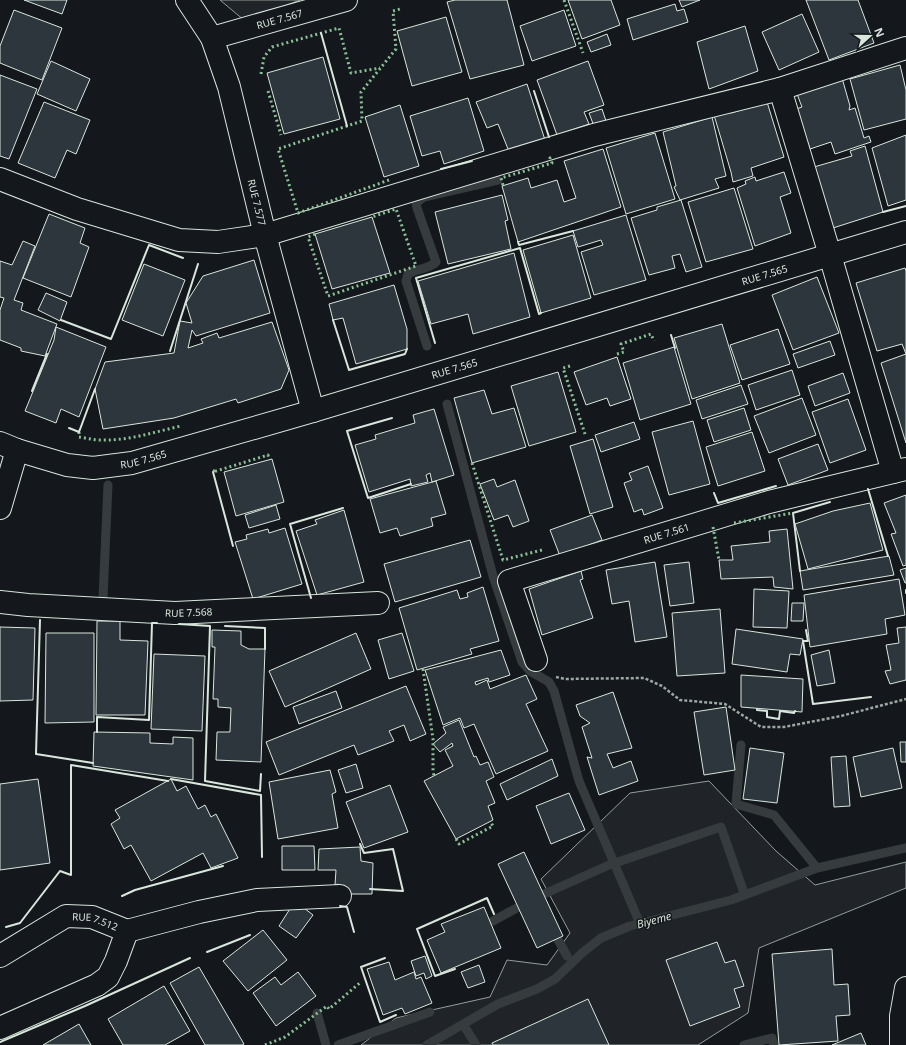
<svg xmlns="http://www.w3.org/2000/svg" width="906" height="1045" font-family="'Noto Sans',sans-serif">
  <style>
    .green { fill: #202428; stroke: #939e99 }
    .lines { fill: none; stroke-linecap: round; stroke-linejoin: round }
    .stream { stroke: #363b3e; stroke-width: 9 }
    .building { fill: #2c363c; stroke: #d8e6dc }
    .street-casing { stroke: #d8e6dc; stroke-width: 24 }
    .path { stroke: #9da8a2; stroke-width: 2.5; stroke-dasharray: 3 2; stroke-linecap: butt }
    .street { stroke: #14181c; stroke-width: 22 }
    .hedge { stroke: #8ac095; stroke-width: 3; stroke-dasharray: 2 3; stroke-linecap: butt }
    .wall { stroke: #d8e6dc; stroke-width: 2 }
    .labels { text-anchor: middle; stroke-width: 3; stroke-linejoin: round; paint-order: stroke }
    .street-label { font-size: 10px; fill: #d8e6dc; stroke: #14181c }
    .water-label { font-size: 11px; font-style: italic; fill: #d8e6dc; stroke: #14181c }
  </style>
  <rect width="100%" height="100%" fill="#14181c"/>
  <path class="green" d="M220 0H300L245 21Z
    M709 781 776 851 815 885 906 862V888L759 948 748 1013 698 1045H361L396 1018 490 997 507 960 547 965 570 933 541 879 630 793Z"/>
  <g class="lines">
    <path class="stream" d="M427 346 406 281 408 274C416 269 429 269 436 262L417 208 416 203 424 197 498 180
      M447 404 493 576 522 662 530 671 549 682 554 691 579 781 638 919
      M103 598 108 485
      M741 745 736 804 774 815 817 868
      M493 921 535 898 609 865 721 827 743 890
      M552 929 567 956
      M317 1013 326 1045
      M466 1029 476 1045
      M338 1045 430 1012
      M427 1045 498 1004 537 989 555 979 582 953 601 938 630 926 731 900 817 868 906 848
      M744 1045 772 1038 774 1045"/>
  </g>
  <path class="building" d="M24 0H67L62 14Z
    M455 0H507L524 65 470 79 447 2Z
    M568 0H611L620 25 582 39Z
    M679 0H700L682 7Z
    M806 0H858L874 43 829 60Z
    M675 4 677 11 684 9 688 22 633 40 627 19Z
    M14 10 62 28 42 80 0 63V46Z
    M564 10 576 46 532 61 520 26Z
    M802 14 819 52 779 70 762 32Z
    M446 17 462 72 412 86 397 31Z
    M745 26 758 71 709 89 697 42Z
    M607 34 611 45 591 52 587 42Z
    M323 57 340 119 284 134 267 73Z
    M51 61 90 79 76 111 37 94Z
    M588 61 604 105 584 112 589 124 557 135 537 80Z
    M900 65 906 90V119L864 130 850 79Z
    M0 75 37 89 9 159 0 156Z
    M842 78 850 106 849 110 855 108 864 138 869 136 871 142 835 154 831 142 810 149 796 109 802 107 797 94Z
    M527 84 545 140 510 154 498 124 487 128 476 102Z
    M468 98 484 151 444 164 440 151 422 156 410 116Z
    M44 102 90 120 76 154 67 150 55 178 18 163Z
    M767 102 784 157 751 168 753 176 733 182 731 172 714 115 729 112 731 113Z
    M400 105 419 166 384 177 365 117Z
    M602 109 607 124 595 129 589 113Z
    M712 117 726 176 715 179 719 188 680 200 674 187 676 186 663 132Z
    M655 133 675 199 626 214 606 148Z
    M906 135V200L888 206 872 148Z
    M865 146 883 212 833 228 814 167 852 156 850 151Z
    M603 149 621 207 518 242 502 186 528 178 531 188 557 180 564 202 576 198 564 161Z
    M784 172 791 193 780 197 791 233 755 246 737 188 746 184 745 181 755 177 756 181Z
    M734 188 753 249 706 262 688 202Z
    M502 195 508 220 505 221 511 249 448 264 435 212Z
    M681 200 702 267 686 272 680 254 672 256 675 268 649 275 631 218 657 210V207Z
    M49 214 85 228 80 243 89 247 71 297 23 278Z
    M626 215 646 280 594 295 581 252 603 245 601 240 578 247 573 231Z
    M372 217 390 273 332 289 315 234Z
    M573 235 591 298 541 313 523 250Z
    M23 241 35 246 14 300 23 303 21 310 57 324 45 356 21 351V348L0 340V310L4 298 0 297V261L12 265Z
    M514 253 530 317 473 334 468 314 431 324 418 281Z
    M254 260 270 313 196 336 192 330 188 348 203 343 201 339 217 333 219 338 272 322 289 370 281 389 238 403 236 399 174 418 103 429 95 389 105 362 174 353 180 321 192 323 186 303 203 276Z
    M144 264 185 280 163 336 122 320Z
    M905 268 906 271V443L881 363 906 354 902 344 877 351 856 283Z
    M817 277 839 333 793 350 772 295Z
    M394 285 407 329V349L356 364 343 318 333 320 329 304Z
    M46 293 67 302 60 321 38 310Z
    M722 324 740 383 692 399 674 338Z
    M56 327 106 347 79 417 61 409 56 423 25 411 54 340Z
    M778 329 790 364 742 380 730 345Z
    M830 341 835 355 798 368 793 354Z
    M674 347 691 404 640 420 623 363Z
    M617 357 631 399 610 406 607 398 586 405 574 372Z
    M792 370 800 395 756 410 748 385Z
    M558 372 576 432 529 446 511 386Z
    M843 373 850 393 815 406 808 386Z
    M741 385 748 404 702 419 696 400Z
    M484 390 492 414 514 408 526 447 472 463 454 398Z
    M802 398 816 435 769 453 754 416Z
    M848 399 866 450 830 463 812 412Z
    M744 408 751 430 714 442 707 420Z
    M434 409 454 475 432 482 430 473 426 475 428 482 411 486 410 479 369 492 355 445 376 439 375 435 415 423 413 415Z
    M693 421 710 484 669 495 652 432Z
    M634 422 640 439 601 452 595 435Z
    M752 432 765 471 718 486 706 447Z
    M593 439 613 507 590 514 570 446Z
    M818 444 828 470 788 485 778 459Z
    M272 459 284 502 236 516 224 472Z
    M648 466 663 508 644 515 642 509 634 512 624 483 632 480 629 473Z
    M494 479 497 487 515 480 529 521 513 527 508 515 494 520 480 484Z
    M436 481 446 514 431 518 433 526 400 536 397 528 380 533 370 499Z
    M906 495V565L903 566 891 534 896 533 884 503Z
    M870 503 883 550 808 569 795 524 833 511Z
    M276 505 280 519 249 528 245 515Z
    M344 510 364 582 317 595 296 531 317 524 315 520Z
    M592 515 602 540 560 556 550 530Z
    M285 528 302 584 253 599 235 542 247 539 246 535 268 529 269 533Z
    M787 529 793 589 774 587 773 577 721 579 719 560H733L731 546 770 542 769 531Z
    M470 540 481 577 395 602 384 564Z
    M889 556 894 575 803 590 800 571Z
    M655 562 667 637 635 642 629 601 612 604 606 570Z
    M689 562 694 603 670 606 664 565Z
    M906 568V583H905L900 570Z
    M581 571 583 579 580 580 593 618 542 635 529 589Z
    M899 579 905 615 885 619 887 634 810 647 804 595Z
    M483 587 499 641 470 649 472 654 417 670 399 608 457 590 460 599 468 597 467 593Z
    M754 589 789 591 787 628 753 627Z
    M792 603H804L803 621H791Z
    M720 609 725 673 677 676 672 613Z
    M97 621H120V640L148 641 145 715H96Z
    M0 627 35 628 33 700 0 701Z
    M906 627V680L890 684 885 671 891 670 886 645 899 643 897 628Z
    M736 629 803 639 800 655 790 654 787 672 732 664Z
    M212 630 241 631V645L249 649H265L261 762 216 760 217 732H230L231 708 218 707V699H213L215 647H212Z
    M46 633H94V722L45 723Z
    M356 633 371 669 285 707 269 671Z
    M402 633 414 671 389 679 378 640Z
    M501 650 510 675 489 682 488 678 475 682 476 685 487 680 490 689 526 675 537 699 526 704 548 751 496 774 474 724 464 728 460 718 443 725 425 670Z
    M829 650 835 683 817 686 811 655Z
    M154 654 205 656 202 731 151 729Z
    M741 675 803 679 802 712 741 707Z
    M406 686 426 734 410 741 404 725 389 731 394 741 358 755 354 745 279 775 266 742Z
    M336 691 342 708 299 724 293 707Z
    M613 692 632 748 607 754 613 768 631 761 638 781 599 795 587 757 592 758 582 727 590 723 580 716 576 705Z
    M726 707 735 770 704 775 694 712Z
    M459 720 474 757 476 756 480 765 488 762 494 777 486 781 495 803 488 806 493 820 456 839 424 781 453 766 445 750 453 746 452 743 440 752 433 744 446 733 443 727Z
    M94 732 150 733V743L173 744V737L193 738V780L93 766Z
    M900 742H906V762H901Z
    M750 748 784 753 777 803 743 799Z
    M893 748 902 788 861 797 853 757Z
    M846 756 850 806 834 807 831 757Z
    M552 759 558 776 507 800 500 784Z
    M356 764 363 788 346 793 338 770Z
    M330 770 336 792 332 794 338 828 278 839 269 782Z
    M38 779 50 863 0 870V784Z
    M171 779 177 791 186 786 198 809 205 805 211 817 216 814 238 858 211 868 203 853 151 881 131 845 124 849 111 824 120 818 115 810Z
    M390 785 408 832 364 848 346 802Z
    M569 793 585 830 551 844 536 806Z
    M282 846H314L315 870H282Z
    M360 847 361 861 373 863 372 894H338V884L335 885 336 870H318L319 849Z
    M524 852 563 936 537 948 498 864Z
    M295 901 313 915 296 938 279 926Z
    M484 907 501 948 441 973 427 940 445 932 441 924Z
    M263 930 287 960 248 991 223 961Z
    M717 942 725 963 735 960 744 986 734 989 740 1007 690 1026 666 960Z
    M832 949 834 985 848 984 850 1015 836 1016 838 1041 779 1045 772 954Z
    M425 956 432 976 426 979 424 973 416 976 411 961Z
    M389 962 395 980 414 972 416 979 421 977 432 1003 405 1014 402 1008 383 1015 367 969Z
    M479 965 485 982 468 988 461 972Z
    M199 967 244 1044 242 1045H205L170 983Z
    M298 972 316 996 276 1026 253 993 275 977 281 985Z
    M164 986 190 1031 165 1045H123L108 1019Z
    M588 999 609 1045H493L492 1043Z
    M79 1024 91 1045H43Z
    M861 1033 866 1045H832Z"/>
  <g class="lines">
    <g class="street-casing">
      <g id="street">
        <path id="s1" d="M187 0 212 38 229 87 265 235 313 411"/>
        <path id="s2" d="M212 38 346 0"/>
        <path d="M780 89 830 255 893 472"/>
        <path d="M0 179 77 209 179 240 218 242 265 235 594 135 780 89 906 48"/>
        <path id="s3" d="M0 443 17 450 67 465 93 468 132 463 313 411 906 232"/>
        <path d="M0 508 17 450"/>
        <path id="s4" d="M0 602 28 605 175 613 378 603"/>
        <path id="s5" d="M536 660 509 581 769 502 906 469"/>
        <path d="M127 931 199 912 257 900 340 896"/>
        <path id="s6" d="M0 956 66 916 92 917 127 931 116 961 108 977 97 985 0 1028"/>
        <path d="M901 1045V1016L906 988"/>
      </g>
    </g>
    <path class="path" d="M556 677 565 679 644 678 662 686 680 700 725 704 761 727H784L841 716 906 699"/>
    <use href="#street" class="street"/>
    <path class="hedge" d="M564 0 583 53
      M261 74 264 57 272 47 339 28 351 73 380 68
      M268 91 281 135
      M389 180 298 213 278 149 362 121 361 92 396 49 393 11 400 9
      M503 185 501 178 552 163 550 158 553 157
      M315 234 308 237 328 296 416 266 396 209 372 217
      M617 354 624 352 621 344 651 334 654 341
      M570 366 563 368 585 434
      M79 432V437C86 438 93 440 101 440 128 441 154 432 181 426
      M472 463 503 560 542 550
      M215 470 213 472 268 455 269 459
      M734 523 793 513
      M713 527 719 560
      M423 669 433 739V771L434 776
      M456 839 459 844 493 826 490 821
      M265 1045 285 1037 327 1006 329 1009 361 982"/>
    <path class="wall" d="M321 33 347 126
      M534 91 549 137
      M441 169 472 161
      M883 212 906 206
      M518 242 519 245 573 231
      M61 320 111 339 149 245 183 258
      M333 320 349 370 405 354 407 349
      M671 335 675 348
      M435 343 416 278 520 248 539 314 541 313
      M170 351 198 264
      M32 391 47 354
      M392 418 347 431 368 498 411 484
      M69 428 79 432 95 389
      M213 472 233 546
      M868 489 888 556
      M714 493 718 503 776 486
      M800 571 793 513 830 502
      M906 590V593
      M311 598 290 524 343 508
      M40 620 36 754 93 763
      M179 624 210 626 205 781 260 791 261 774
      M225 626 265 628V649
      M806 630 808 641H803L813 704 871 697
      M757 709V710L767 711V717L779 719 780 711 794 713 795 711
      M97 732V717L149 720 152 623H157
      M171 779 261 795 262 857
      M360 844 364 853 393 849 403 891 370 889
      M122 896 135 890 223 866
      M340 906 347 907 354 932
      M6 927 20 923 60 871 71 875V765L168 781
      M207 952 250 935
      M385 958 361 967 380 1022 396 1015
      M455 969 435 976 417 929 487 898 494 914
      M0 1042 85 1006 190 958"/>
  </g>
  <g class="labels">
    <g class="street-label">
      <text dy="4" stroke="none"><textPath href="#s2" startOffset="70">RUE 7.567</textPath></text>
      <text dy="4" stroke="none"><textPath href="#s1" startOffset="216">RUE 7.577</textPath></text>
      <text dy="4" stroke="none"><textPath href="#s3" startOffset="796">RUE 7.565</textPath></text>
      <text dy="4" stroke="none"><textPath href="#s3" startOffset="472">RUE 7.565</textPath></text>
      <text dy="4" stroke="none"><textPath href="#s3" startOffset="148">RUE 7.565</textPath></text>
      <text dy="4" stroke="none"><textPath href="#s5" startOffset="248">RUE 7.561</textPath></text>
      <text dy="4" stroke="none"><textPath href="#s4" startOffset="189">RUE 7.568</textPath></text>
      <text dy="4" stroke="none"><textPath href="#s6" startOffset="107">RUE 7.512</textPath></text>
    </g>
    <g class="water-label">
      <text transform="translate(654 920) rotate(-15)" y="4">Biyeme</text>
    </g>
  </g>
  <g transform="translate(870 36) rotate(69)" stroke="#14181c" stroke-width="3" paint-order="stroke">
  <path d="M0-3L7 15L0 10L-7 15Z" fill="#d8e6dc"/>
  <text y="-6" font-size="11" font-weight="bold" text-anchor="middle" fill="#d8e6dc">N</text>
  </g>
</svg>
